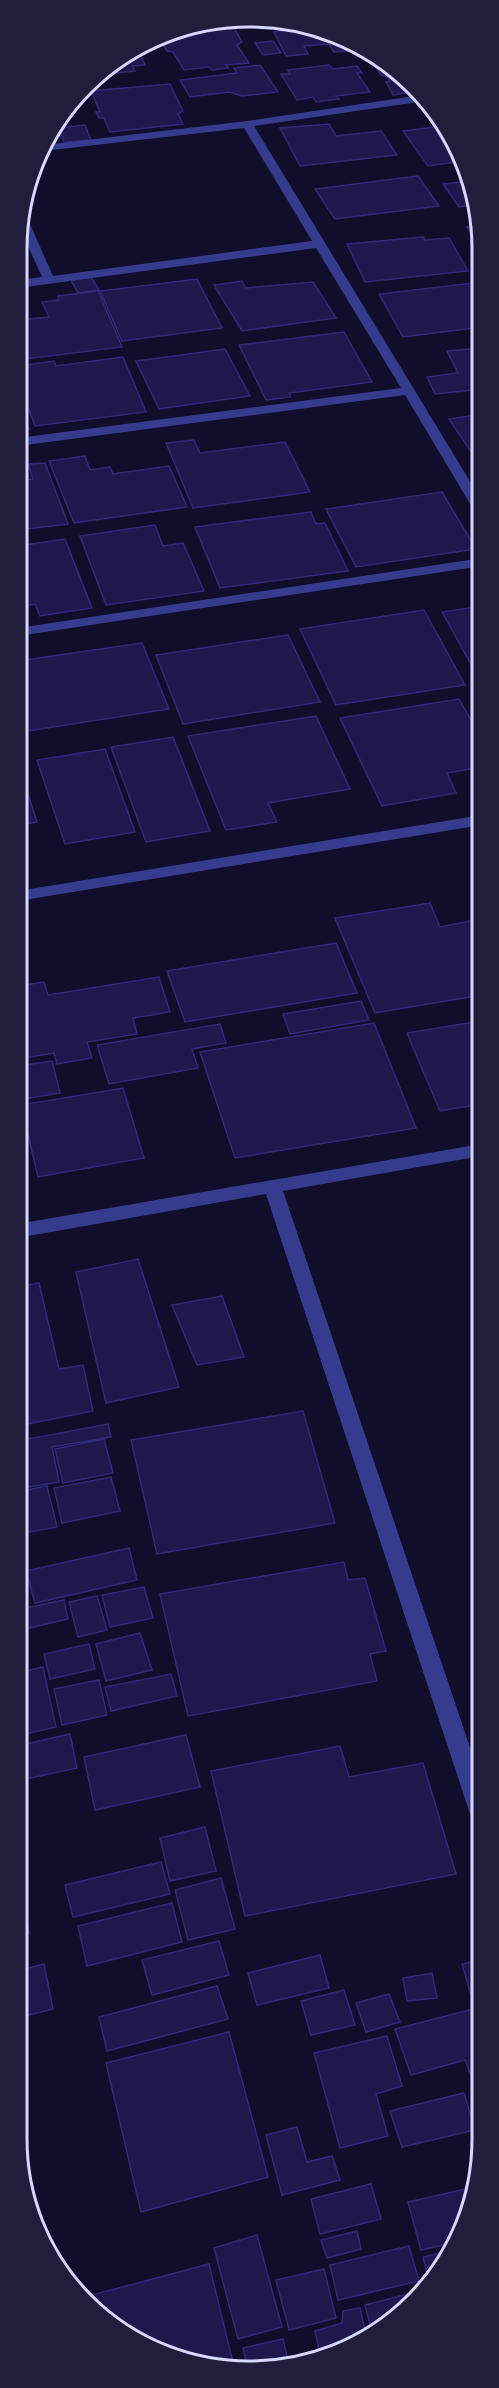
<svg xmlns="http://www.w3.org/2000/svg" width="499" height="2388" font-family="'Public Sans',sans-serif">
  <style>
    .building { fill: #1e184c; stroke: #30297a; stroke-width: 1.5 }
    .lines { fill: none; stroke-linecap: round; stroke-linejoin: round }
    .minor { fill: #353b8d; fill-rule: evenodd }
    .rim { fill: none; stroke: #d7d7ff; stroke-width: 3 }
  </style>
  <rect width="100%" height="100%" fill="#100e2a"/>
  <path class="building" d="M233 26 242 42 237 45 249 63 226 65 228 68 212 70 209 67 184 70 173 52 167 51 160 39 174 32Z
    M306 27 343 38 350 51 334 52 329 44 304 46 308 54 286 56 274 32Z
    M273 41 281 53 263 55 255 43Z
    M147 45 149 51 139 52 145 65 132 66 135 71 98 75 107 65Z
    M380 60 414 85 419 91 393 95 386 82 390 81 388 77 381 75 372 61Z
    M260 65 278 92 242 96 229 92 190 97 180 80 237 73 234 68Z
    M329 65 333 69 357 66 362 73H357L370 92 336 96 339 99 316 102 313 97 297 100 281 74H290L288 70Z
    M170 84 183 111 178 114 183 124 110 132 104 118H99L96 112H100L91 91Z
    M329 124 336 136 381 131 397 155 300 166 280 128Z
    M55 125 60 137 46 138 48 133Z
    M85 125 91 140 64 142 59 128Z
    M442 126 465 161 428 166 403 131Z
    M418 176 439 206 335 219 315 189Z
    M470 181 475 205 459 207 443 184Z
    M480 226 482 234V248L467 227Z
    M423 237 425 240 449 238 468 271 365 282 347 244Z
    M91 277 99 290 78 293 71 280Z
    M197 279 222 328 122 341 100 291Z
    M242 281 246 288 313 282 336 318 242 331 214 285Z
    M482 282V327L403 337 379 294Z
    M98 291 122 347 18 360V320L49 317 42 302 59 300 58 296Z
    M344 332 372 382 289 393 291 397 266 400 239 345Z
    M482 348V389L435 394 427 377 458 373 447 351Z
    M225 349 250 396 159 409 136 361Z
    M123 357 146 412 35 426 18 380V366L54 361 56 366Z
    M18 398 29 429 18 430Z
    M482 414V468L449 419Z
    M194 440 200 453 285 442 310 492 193 508 166 443Z
    M85 456 90 470 110 467 113 474 169 466 187 507 74 523 49 461Z
    M45 463 68 524 18 530V475L20 481 33 479 28 464Z
    M442 492 476 549 356 567 326 509Z
    M311 512 316 524 325 523 348 571 220 588 195 527Z
    M155 525 163 546 183 543 204 591 106 605 80 536Z
    M65 539 92 608 40 616 35 604 18 607V546Z
    M482 606V684L442 612Z
    M424 610 465 685 336 705 300 629Z
    M288 635 320 702 183 724 156 655Z
    M142 643 169 709 28 731 18 701V661Z
    M459 699 482 740V767L447 773 456 793 382 806 340 718Z
    M316 716 350 789 268 803 277 822 226 830 188 736Z
    M173 737 210 831 146 842 111 747Z
    M105 749 135 832 65 844 37 760Z
    M18 763 37 822 18 825Z
    M430 903 440 927 475 920 481 934V995L375 1013 335 918Z
    M336 943 357 993 185 1022 167 971Z
    M159 977 170 1012 133 1018 137 1034 87 1042 92 1058 57 1064 54 1053 18 1059V986L44 982 48 995Z
    M361 1001 369 1020 290 1034 283 1014Z
    M481 1021V1104L440 1111 407 1033Z
    M374 1023 416 1128 235 1158 200 1052Z
    M220 1024 226 1043 192 1049 198 1068 109 1084 97 1045Z
    M52 1061 60 1093 18 1100V1066Z
    M123 1088 144 1158 38 1177 21 1105Z
    M138 1259 179 1387 106 1403 76 1272Z
    M39 1283 59 1369 83 1365 93 1411 17 1426V1287Z
    M222 1296 244 1357 197 1365 172 1305Z
    M303 1411 335 1523 157 1554 131 1440Z
    M108 1424 111 1437 52 1447 59 1482 17 1489V1441Z
    M104 1439 113 1473 63 1483 55 1449Z
    M111 1477 120 1511 62 1523 54 1488Z
    M47 1486 57 1527 20 1534 17 1521V1492Z
    M17 1530 24 1558 17 1559Z
    M129 1548 137 1580 35 1603 26 1571Z
    M344 1562 348 1580 365 1578 386 1651 370 1654 377 1681 188 1716 160 1594Z
    M144 1587 153 1618 110 1627 102 1595Z
    M97 1596 107 1630 78 1637 69 1602Z
    M64 1600 68 1619 25 1629 20 1609Z
    M140 1633 152 1670 106 1681 96 1644Z
    M89 1644 95 1669 50 1679 44 1654Z
    M43 1667 56 1727 17 1736V1673Z
    M171 1674 177 1696 111 1711 105 1687Z
    M99 1680 107 1715 62 1725 54 1689Z
    M70 1734 77 1768 17 1781V1746Z
    M186 1735 200 1787 95 1810 84 1757Z
    M340 1746 349 1777 423 1763 456 1874 245 1916 211 1771Z
    M205 1827 216 1871 170 1881 160 1838Z
    M161 1862 170 1894 73 1917 65 1885Z
    M221 1878 235 1929 188 1940 175 1890Z
    M25 1902 29 1934 17 1936V1903Z
    M172 1903 182 1942 87 1966 78 1926Z
    M219 1941 229 1975 152 1995 142 1960Z
    M320 1955 329 1988 257 2005 248 1973Z
    M481 1960V1993L471 1995 462 1964Z
    M44 1964 53 2009 17 2018V1971Z
    M432 1973 437 1998 407 2001 403 1978Z
    M217 1986 228 2019 107 2051 99 2017Z
    M344 1990 355 2025 311 2035 301 2001Z
    M389 1994 400 2022 366 2032 356 2003Z
    M481 2007V2085L475 2086 465 2060 411 2075 395 2029Z
    M229 2032 268 2177 141 2212 106 2063Z
    M387 2036 402 2086 376 2094 388 2136 340 2148 314 2053Z
    M464 2093 475 2130 402 2147 390 2111Z
    M297 2127 307 2162 332 2156 340 2180 282 2195 266 2135Z
    M371 2184 381 2219 320 2234 311 2199Z
    M474 2187 456 2242 421 2250 408 2202Z
    M357 2231 361 2249 327 2258 321 2240Z
    M257 2235 282 2327 238 2339 214 2248Z
    M409 2246 419 2281 338 2300 330 2265Z
    M453 2250 451 2255 429 2282 423 2257Z
    M209 2264 235 2371 147 2348 85 2303 81 2298Z
    M324 2269 336 2318 289 2330 276 2280Z
    M412 2293 414 2300 403 2314 372 2332 365 2305Z
    M360 2308 366 2335 346 2347 320 2353 315 2331 342 2323 343 2311Z
    M283 2339 289 2364 248 2369 243 2348Z"/>
  <g class="lines">
    <path class="minor" d="M421 95 425 101 254 126 482 501V516L475 512 405 395 18 446V438L401 388 316 248 18 288V280L42 277 18 224 21 212 26 215 53 276 312 241 244 128 43 151 44 145 247 121Z
      M482 558V566L18 636V628Z
      M482 815V825L18 901V891Z
      M481 1144V1156L283 1191 481 1780V1824L473 1821 470 1814 266 1194 17 1238V1224Z"/>
  </g>
  <path d="M0 0H499V2388H0ZM249 27H250A222 222 0 0 1 472 249V2139A222 222 0 0 1 250 2361H249A222 222 0 0 1 27 2139V249A222 222 0 0 1 249 27Z" fill="#201e3b" fill-rule="evenodd"/>
  <path class="rim" d="M249 27H250A222 222 0 0 1 472 249V2139A222 222 0 0 1 250 2361H249A222 222 0 0 1 27 2139V249A222 222 0 0 1 249 27Z"/>
</svg>
